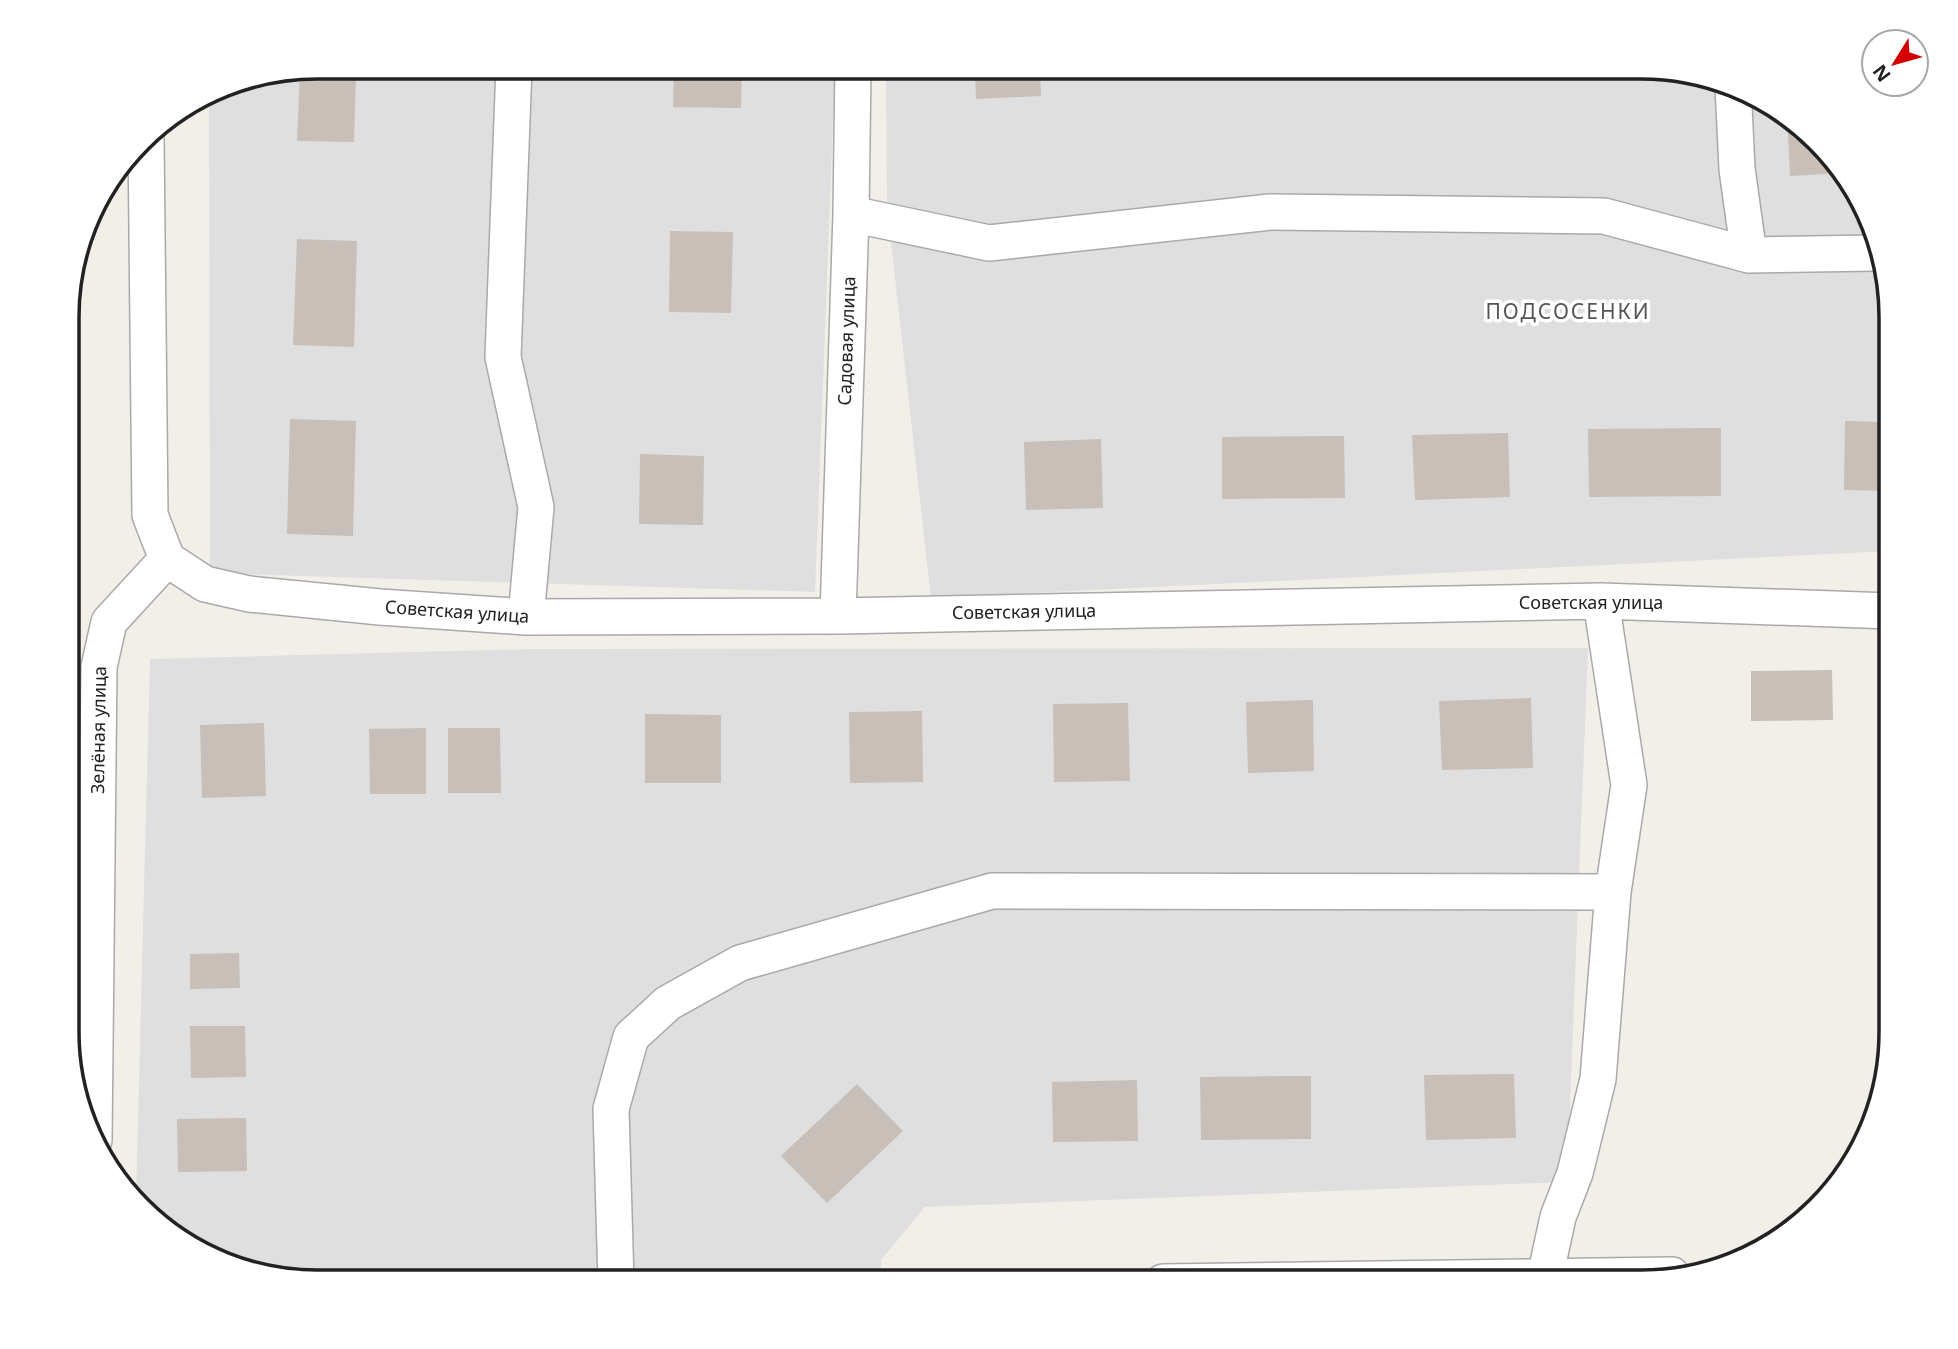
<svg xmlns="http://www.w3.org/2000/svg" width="1958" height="1349" font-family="'Noto Sans',sans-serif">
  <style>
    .residential { fill: #e0dfdf }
    .building { fill: #c7bfb8 }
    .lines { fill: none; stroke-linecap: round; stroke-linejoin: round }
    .minor-casing { stroke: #a9a9a9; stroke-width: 38 }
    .minor { stroke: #fff; stroke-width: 35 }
    .labels { text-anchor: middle; stroke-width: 7; stroke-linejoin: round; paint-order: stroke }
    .street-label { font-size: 18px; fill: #222; stroke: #fff }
    .quarter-label { font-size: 21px; letter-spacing: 2px; fill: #555; stroke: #fff }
    .rim { fill: none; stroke: #222; stroke-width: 3.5 }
  </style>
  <rect width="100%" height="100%" fill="#f2efe9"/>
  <path class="residential" d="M317 67H835L815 592 210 573 209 93 222 85Z
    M886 67H1657L1722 80 1793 118 1858 192 1891 301V551L931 598 887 207Z
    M1588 648 1567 1182 925 1207 881 1260 882 1282H301L236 1269 165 1231 136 1198 150 659 532 649Z"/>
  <path class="building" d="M674 67H742L741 108 673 107Z
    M975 67H1040L1041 96 976 99Z
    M300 71 356 73 354 142 297 141Z
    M1801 127 1841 173 1790 176 1788 133H1802Z
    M670 231 733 232 731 313 669 312Z
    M297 239 357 241 354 347 293 345Z
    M290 419 356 421 353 536 287 534Z
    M1845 421 1891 422V491L1844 490Z
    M1721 428V496L1589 497 1588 429Z
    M1508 433 1510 497 1415 500 1412 435Z
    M1344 436 1345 498 1222 499V437Z
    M1101 439 1103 508 1026 510 1024 442Z
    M640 454 704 456 703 525 639 524Z
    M1832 670 1833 720 1751 721V671Z
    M1531 698 1533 768 1442 770 1439 701Z
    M1313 700 1314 771 1248 773 1246 702Z
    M1128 703 1130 781 1054 782 1053 704Z
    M922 711 923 782 850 783 849 712Z
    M645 714 721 715V783H645Z
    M264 723 266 796 202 798 200 725Z
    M426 728V794H370L369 729Z
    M448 728H500L501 793H448Z
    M239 953 240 988 190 989V954Z
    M190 1026H245L246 1077 191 1078Z
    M1514 1074 1516 1138 1426 1140 1424 1075Z
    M1311 1076V1139L1201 1140 1200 1077Z
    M1137 1080 1138 1141 1053 1142 1052 1082Z
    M857 1084 903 1131 827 1203 781 1156Z
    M246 1118 247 1171 178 1172 177 1119Z"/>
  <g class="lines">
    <g class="minor-casing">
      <path id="minor" d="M514 67 503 357 536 507 526 617
        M1733 86 1737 169 1749 255
        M851 214 989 243 1270 212 1604 216 1749 255 1876 253
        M167 559 205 584 249 594 380 607 526 617 838 616 1601 601 1891 611
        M838 616 851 214 853 67
        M94 1140 99 667 109 622 167 559 150 515 146 137
        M1545 1277 1558 1217 1575 1173 1598 1079 1613 892 1629 785 1601 601
        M616 1282 611 1109 631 1037 668 1003 740 963 992 891 1613 892
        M1163 1282 1672 1275"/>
    </g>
    <use href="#minor" class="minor"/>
  </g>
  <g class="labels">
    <g class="street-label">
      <text transform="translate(847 341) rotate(-88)" y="6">Садовая улица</text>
      <text x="1591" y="609">Советская улица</text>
      <text transform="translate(457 612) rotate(4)" y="6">Советская улица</text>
      <text transform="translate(1024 612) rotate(-1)" y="6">Советская улица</text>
      <text transform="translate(99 730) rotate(-89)" y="6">Зелёная улица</text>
    </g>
    <g class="quarter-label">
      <text x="1568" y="319">ПОДСОСЕНКИ</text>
    </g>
  </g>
  <path d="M0 0H1958V1349H0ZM317 79H1641A238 238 0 0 1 1879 317V1032A238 238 0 0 1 1641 1270H317A238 238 0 0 1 79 1032V317A238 238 0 0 1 317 79Z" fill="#fff" fill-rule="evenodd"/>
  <path class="rim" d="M317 79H1641A238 238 0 0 1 1879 317V1032A238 238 0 0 1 1641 1270H317A238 238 0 0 1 79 1032V317A238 238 0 0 1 317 79Z"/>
  <g transform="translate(1895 63) rotate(233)"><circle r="33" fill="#ffffff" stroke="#a7a7a7" stroke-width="2"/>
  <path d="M0-5L12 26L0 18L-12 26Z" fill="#d40000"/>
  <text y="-10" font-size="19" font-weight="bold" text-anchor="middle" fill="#222222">N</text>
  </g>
</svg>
